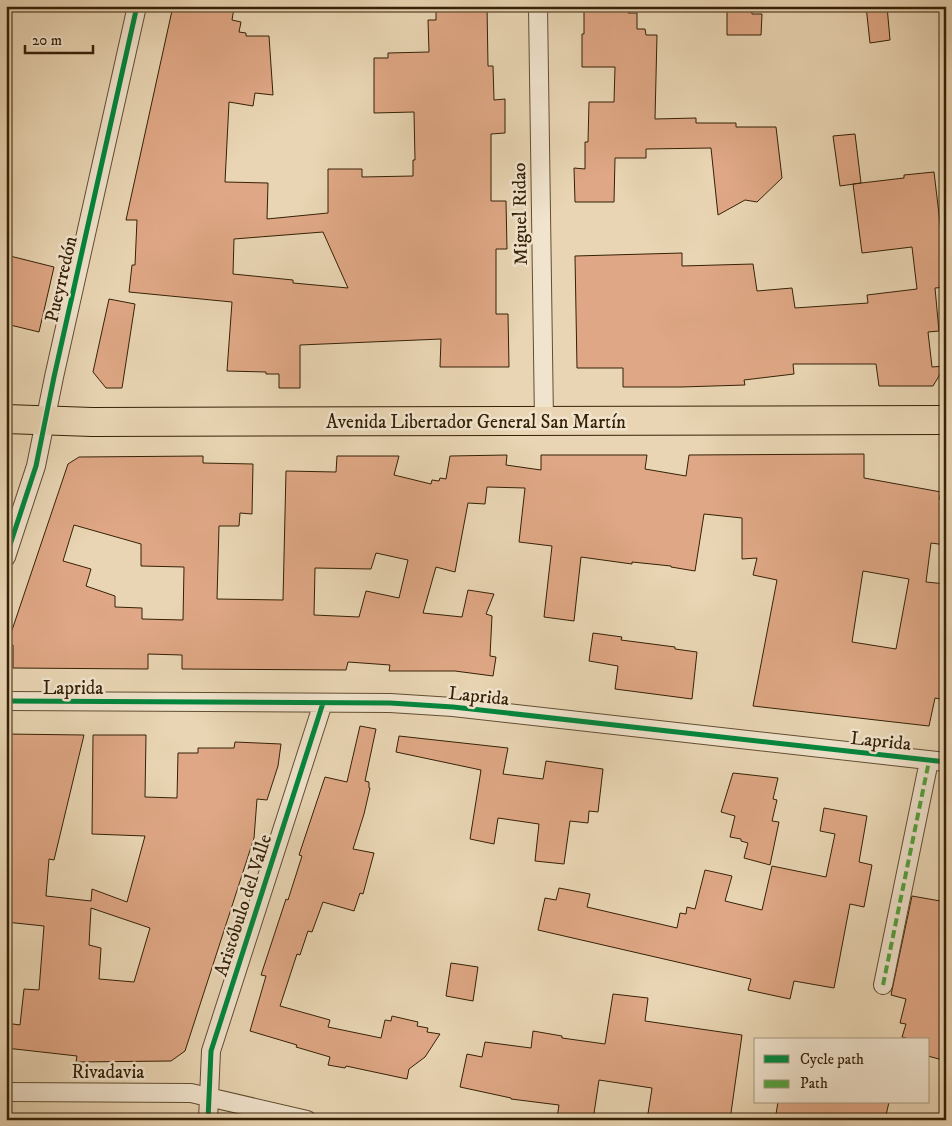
<svg xmlns="http://www.w3.org/2000/svg" width="952" height="1126" font-family="'IM FELL DW Pica',serif">
  <style>
    .building { fill: #dfa785; stroke: #352106; fill-rule: evenodd }
    .lines { fill: none; stroke-linecap: round; stroke-linejoin: round }
    .minor-casing { stroke: #624e31; stroke-width: 20 }
    .primary-casing { stroke: #352106; stroke-width: 30 }
    .minor { stroke: #f1e4ce; stroke-width: 18 }
    .primary { stroke: #e9d5b3; stroke-width: 28 }
    .quiet { stroke: #53a23d; stroke-width: 4; stroke-dasharray: 8 4; stroke-linecap: butt }
    .cycleway-casing { stroke: #f1e4ce; stroke-width: 8 }
    .cycleway { stroke: #00873e; stroke-width: 5 }
    .labels { text-anchor: middle; stroke-width: 5; stroke-linejoin: round; paint-order: stroke }
    .street-label { font-size: 19px; fill: #352106; stroke: #f1e4ce }
  </style>
  <rect width="100%" height="100%" fill="#e9d5b3"/>
  <filter id="stains"><feTurbulence type="fractalNoise" baseFrequency=".004" numOctaves="4"/><feColorMatrix values="0 0 0 0 .2 0 0 0 0 .09 0 0 0 0 .02 0 0 0 .5 -.17"/></filter>
  <radialGradient id="worn" r=".72"><stop offset=".6" stop-color="#630" stop-opacity="0"/><stop offset="1" stop-color="#630" stop-opacity=".3"/></radialGradient>
  <path class="building" d="M173 6H220L234 8 232 20 241 22 239 32 246 33V36H269L273 95 255 93 253 106 229 102 225 182 268 183 267 219 328 213V169H362V177L413 176V160H415L414 112 374 113V58H388V53L429 52 428 20H436V11H455V6H487L488 66H493L494 100 505 99V133L491 134V201H506L507 249H496V314H508L509 367H440L441 339 300 345V388H279V374H266V372L227 371 232 302 129 292 132 265H135L137 220H126ZM323 232 348 288 293 283V280L233 274 234 239Z
    M584 6H628V13H637V29H645L646 35H657L655 119 696 118V123H736V127H776L782 178 757 202 745 200 718 215 711 148 646 149V158H615L614 202H575L574 168 585 169V142H588L589 102H614L615 67H582V34H584Z
    M727 6H751L752 14H762L761 35H727Z
    M866 6H887L890 40 870 43Z
    M855 134 861 183 840 186 833 136Z
    M934 172 946 273V287L935 288 939 331 928 332 932 367 945 366 933 386H879L876 364H793L794 374 744 380 745 385 681 387H623V368H577L575 256 682 253V266L753 264 757 291 792 288 795 308 868 303 867 295 917 289 912 247 862 253 853 184 904 178V175Z
    M6 255 54 267 39 332 6 324Z
    M109 299 135 304 122 388H106L93 372Z
    M864 454V478L941 492 939 499 946 501V545L931 543 926 582 946 584V700L935 698 929 726 753 706 777 580 753 575 757 558 742 559V518L704 514 695 571 671 567V566L632 562V564L581 557 574 621 544 617 552 546 519 542 525 488 487 487 485 504 468 503 455 572 436 567 423 613 462 617 468 590 494 594 486 614 492 616 490 656 496 657 493 676 455 671H389L390 665 348 662 346 670 182 669V655L148 654V669L13 668V645H7L68 464 79 457 203 456V463L253 464 252 514 240 513 239 526H219L217 599 283 600 286 471 336 472 337 456H399L394 475 431 484 432 480 439 481 440 478 446 479 450 456 507 455 506 465 541 470V455H647L645 469 686 476 689 455ZM74 525 141 544V566L184 567 183 620 142 619V608L115 607V596L86 586 91 569 63 561ZM376 553 408 560 399 598 366 591 359 617 314 615 315 568 371 569ZM863 571 909 579 896 649 852 642Z
    M593 633 622 637 621 640 675 647V649L697 652 692 699 615 689 618 666 589 661Z
    M360 726 376 729 365 781 369 782V788H370L364 814 353 849 374 853 363 894 360 893 354 911 323 902 312 932 308 931 300 955 297 954 280 1006 330 1020 328 1027 381 1038 385 1020 391 1021 392 1016 418 1022 417 1026 428 1028 427 1032 440 1034 425 1057 409 1069 407 1079 346 1066 345 1068 328 1065 330 1057 296 1047 297 1045 250 1031 266 976 261 975 286 899 288 900 302 856 299 855 325 777 347 782Z
    M6 734 84 735 54 860 49 859 46 896 91 901 92 889 127 902 145 836 92 834 93 735H146L145 797 177 798 178 753H198V748H234L235 742 281 744 278 766 267 800 257 799 254 838 185 1051 171 1061 76 1062 77 1056 6 1048V1023L20 1025 24 989 39 990 44 926 6 922ZM91 908 150 928 134 982 99 979 101 948 89 945Z
    M399 736 508 748 503 774 543 779 546 761 603 769 598 812 589 811 588 823 570 821 564 864 535 861 539 824 498 818 494 844 470 839 481 770 396 752Z
    M733 773 778 778 773 799 777 800 772 821 779 822 770 865 744 858 748 843 741 841V839L730 837 735 816 721 812Z
    M824 808 867 816 859 862 872 865 864 907 850 904 834 988 794 981 790 999 748 990 751 979 538 930 545 898 556 900 559 888 590 894 587 907 677 928 680 913 686 914 687 907 695 909 705 870 732 876 725 901 762 910 772 866 826 877 835 834 820 831Z
    M912 896 946 902V1061L928 1056V1040H913L902 1037 906 1024 900 1023 906 999 891 995Z
    M451 963 478 967 473 1001 446 996Z
    M613 994 648 998 645 1021 742 1035 730 1120H647L652 1088 599 1080 593 1120H570L557 1118 559 1105 511 1099V1098L460 1087 467 1054 482 1057 485 1042 531 1048 533 1031 562 1036V1038L605 1044Z
    M778 1102H889L885 1120H775Z"/>
  <g class="lines">
    <g class="minor-casing">
      <path id="minor" d="M538 6 544 421
        M6 557 36 466 54 377 137 6
        M6 701 390 703 453 707 946 762
        M883 985 929 761
        M6 1092 191 1093 307 1120
        M208 1120 211 1051 323 703"/>
    </g>
    <g class="primary-casing">
      <path id="primary" d="M6 419 92 422 946 420"/>
    </g>
    <use href="#minor" class="minor"/>
    <use href="#primary" class="primary"/>
    <path class="quiet" d="M883 985 929 761"/>
    <g class="cycleway-casing">
      <path id="cycleway" d="M6 557 36 466 54 377 137 6
        M6 701 390 703 453 707 946 762
        M208 1120 211 1051 323 703"/>
    </g>
    <use href="#cycleway" class="cycleway"/>
  </g>
  <g class="labels">
    <g class="street-label">
      <text transform="translate(519 214) rotate(-91)" y="7">Miguel Ridao</text>
      <text transform="translate(60 279) rotate(-77)" y="7">Pueyrredón</text>
      <text x="476" y="428">Avenida Libertador General San Martín</text>
      <text x="73" y="694">Laprida</text>
      <text transform="translate(479 695) rotate(6)" y="7">Laprida</text>
      <text transform="translate(881 740) rotate(6)" y="7">Laprida</text>
      <text transform="translate(242 905) rotate(-72)" y="7">Aristóbulo del Valle</text>
      <text x="108" y="1078">Rivadavia</text>
    </g>
  </g>
  <rect width="952" height="1126" fill="none" stroke="#e9d5b3" stroke-width="25"/>
  <rect x="8" y="8" width="937" height="1111" fill="none" stroke="#352106" stroke-width="2.5"/>
  <rect x="12" y="12" width="927" height="1101" fill="none" stroke="#352106"/>
  <rect x="754" y="1038" width="175" height="65" fill="#f1e4ce" stroke="#a6967e"/>
  <rect x="764" y="1055" width="25" height="8" fill="#00873e" stroke="#a6967e"/>
  <text x="800" y="1064" font-size="15" fill="#352106">Cycle path</text>
  <rect x="764" y="1080" width="25" height="8" fill="#53a23d" stroke="#a6967e"/>
  <text x="800" y="1088" font-size="15" fill="#352106">Path</text>
  <path d="M25 45v8h68v-8" fill="none" stroke="#352106" stroke-width="2.5"/>
  <text x="32" y="45" font-size="15" fill="#352106" stroke="#f1e4ce" stroke-width="4" paint-order="stroke">20 m</text>
  <rect width="100%" height="100%" filter="url(#stains)"/>
  <rect width="100%" height="100%" fill="url(#worn)"/>
</svg>
